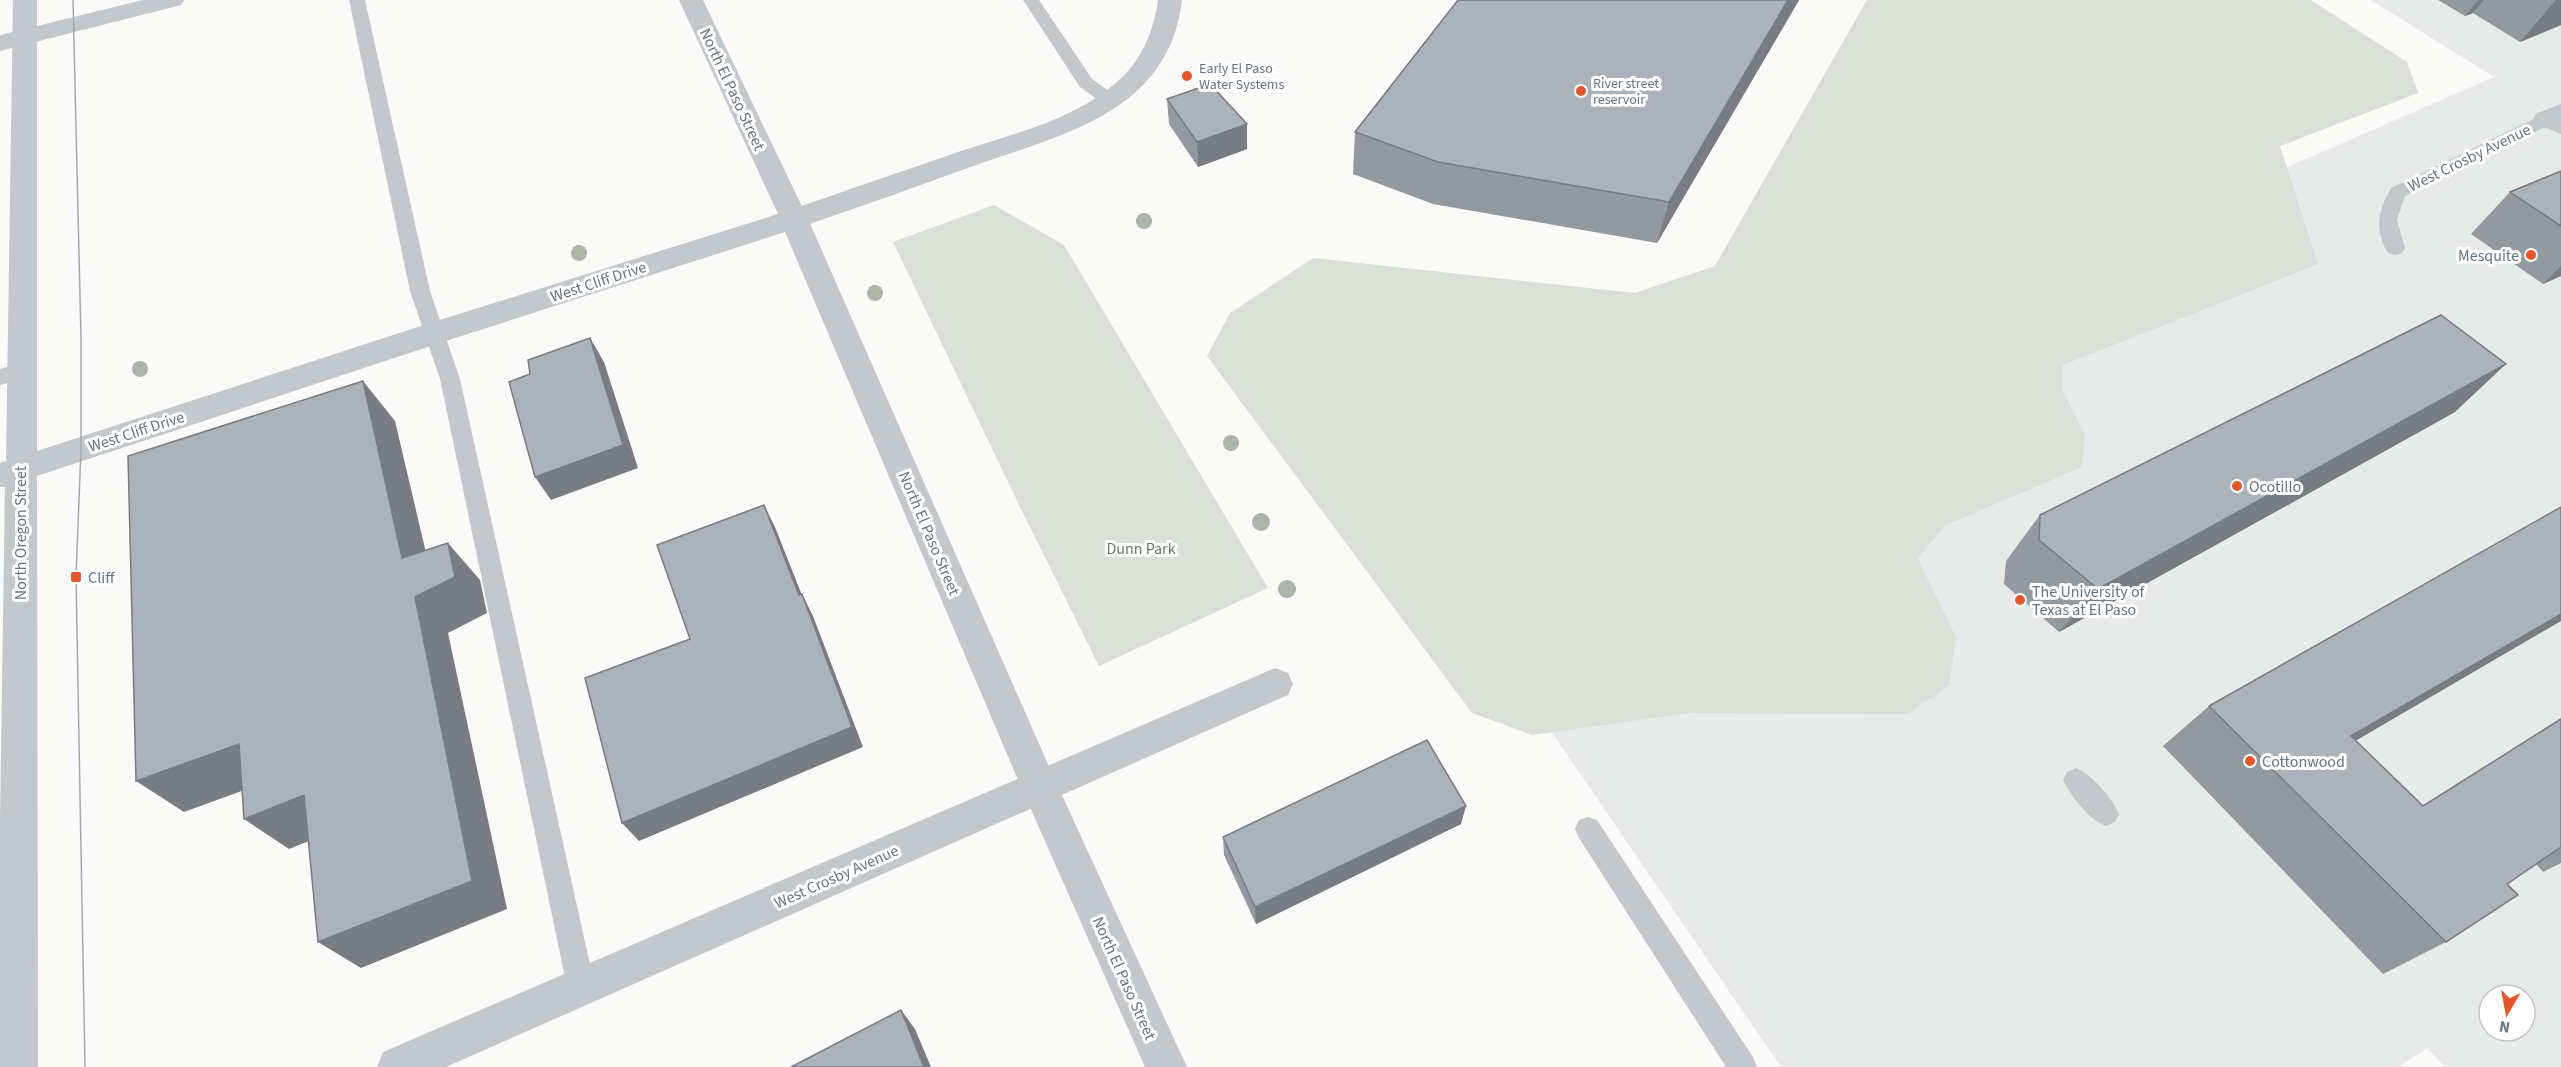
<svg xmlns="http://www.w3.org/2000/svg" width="2561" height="1067" font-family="'Source Sans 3',sans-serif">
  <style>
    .built { fill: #e8e9e9; fill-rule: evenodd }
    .green { fill: #dadfd7 }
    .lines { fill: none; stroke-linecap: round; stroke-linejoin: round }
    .service { fill: #c3c8cc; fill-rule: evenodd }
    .minor { fill: #c3c8cc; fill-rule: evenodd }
    .tertiary { fill: #c3c8cc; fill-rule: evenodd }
    .tram { stroke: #a2aab0; stroke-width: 1.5 }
    .tree { fill: #aab4a7 }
    .wall { fill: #929a9f }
    .shaded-wall { fill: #777d82 }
    .building { fill: #aab3b9; stroke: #777d82; stroke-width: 1.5 }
    .poi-dot { fill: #e4572e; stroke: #fff; stroke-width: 2 }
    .labels { text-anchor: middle; stroke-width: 6; stroke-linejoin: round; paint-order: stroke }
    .far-poi-label { font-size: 14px; fill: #657683; stroke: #fff; text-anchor: start }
    .street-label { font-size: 16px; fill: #657683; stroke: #fff }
    .poi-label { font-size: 16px; fill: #657683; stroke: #fff; text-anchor: start }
    .park-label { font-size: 16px; fill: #687a64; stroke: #fff }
  </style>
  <rect width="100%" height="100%" fill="#fafaf8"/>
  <path class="built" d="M2371 0H2561V1067H2445L2427 1048 2399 1067H1781L1507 667 2196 207 2494 77ZM2489 995H2525V1031H2489Z"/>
  <path class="green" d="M1867 0H2311L2407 62 2418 93 2280 146 2318 264 2063 365 2062 389 2085 435 2082 467 1944 526 1918 559 1956 637 1949 685 1908 714 1689 713 1532 735 1472 713 1207 356 1230 313 1313 258 1635 293 1715 266Z
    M994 205 1064 245 1268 588 1099 666 1020 507 893 242Z"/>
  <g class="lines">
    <path class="service" d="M349 0H365L430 291 460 379 595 987 591 997 581 1001 571 997 567 987 440 379 410 291Z
      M1023 0H1039L1092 79 1116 96 1119 100 1116 104H1104L1080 87Z
      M2546 113 2561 120V134L2545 127 2405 196 2397 220 2405 248 2402 253 2395 255 2388 253C2374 230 2378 210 2391 188Z
      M21 363 28 365 31 371 28 377 0 385V369Z
      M2076 768C2093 775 2112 798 2119 814L2115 822 2106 826C2089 820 2071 796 2063 780L2067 772Z
      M1588 817 1597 820 1753 1057 1757 1067H1726L1579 838 1575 829 1579 820Z"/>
    <path class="minor" d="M143 0H184L181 5 0 51V35Z
      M1158 0H1182C1169 112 1064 134 976 165 919 186 861 206 804 226L794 229 784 226 780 219 784 212C843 192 902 171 961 151 1016 133 1075 120 1119 80 1142 60 1154 30 1158 0Z
      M2561 104V122L2546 128 2537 125 2533 119 2537 113Z
      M1275 668 1288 673 1293 684 1288 695 446 1067H377L383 1052Z"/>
    <path class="tertiary" d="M13 0H37V451L424 325 778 214 679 0H703L808 219 1055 780 1187 1067H1145L1021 787 785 232 446 341 37 476 38 1067H0V820L5 487H0V463L6 461Z"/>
    <path class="tram" d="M73 0 81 338V449L76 577 85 1067"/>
  </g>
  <g class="tree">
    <circle cx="1144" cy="221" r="8"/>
    <circle cx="579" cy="253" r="8"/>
    <circle cx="875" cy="293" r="8"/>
    <circle cx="140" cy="369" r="8"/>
    <circle cx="1231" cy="443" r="8"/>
    <circle cx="1261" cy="522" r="9"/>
    <circle cx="1287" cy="589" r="9"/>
  </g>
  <path class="wall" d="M1458 0H1799L1657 243 1433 204 1353 174 1355 132Z
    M2438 0H2561V25L2520 42 2473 13 2465 16Z
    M1167 99 1247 124V149L1198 167 1169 124Z
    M2561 171V276L2543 284 2471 234 2510 192Z
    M2455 412 2059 632 2004 584 2006 561 2040 515Z
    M2209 706 2356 741 2423 806 2561 719V863L2543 872 2536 864 2507 884 2446 942 2383 974 2163 746Z
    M1461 824 1256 924 1224 855 1223 837Z"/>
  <path class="shaded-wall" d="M1788 0H1799L1657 243 1669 202Z
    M2478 0H2484L2473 13 2465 16Z
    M2556 0H2561V25L2520 42Z
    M1247 124V149L1198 167 1197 142Z
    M2561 266V276L2543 284Z
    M590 338 604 362 638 468 551 500 535 477Z
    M2506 364 2455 412 2059 632 2098 589Z
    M363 381 395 421 434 587 448 543 480 580 487 613 448 633 507 909 361 968 318 942Z
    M764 505 775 527 809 613 802 594 813 616 863 747 639 841 622 823 799 595Z
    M2561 614V621L2297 775 2351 736Z
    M239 744 283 776 184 812 136 781Z
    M304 795 346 826 289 849 244 819Z
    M1466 806 1461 824 1256 924 1255 907Z
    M901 1010 915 1029 931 1067H924Z"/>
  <path class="building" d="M1458 0H1788L1669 202 1438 162 1355 132Z
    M1210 84 1247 124 1197 142 1167 99Z
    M2561 171V226L2510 192Z
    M2441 315 2506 364 2098 589 2039 540 2040 515Z
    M590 338 623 445 535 477 509 382 530 374 528 360Z
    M363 381 402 558 448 543 455 577 415 597 472 881 318 942 304 795 244 819 239 744 136 781 128 456Z
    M764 505 799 595 802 594 852 727 622 823 585 678 690 639 657 545Z
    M2561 507V614L2351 736 2423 806 2561 719V847L2507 884 2518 895 2446 942 2209 706Z
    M1427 740 1466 806 1255 907 1223 837Z
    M901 1010 924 1067H791Z"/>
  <g class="poi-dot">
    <circle cx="1187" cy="76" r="6"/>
    <circle cx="1581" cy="91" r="6"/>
    <circle cx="2531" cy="255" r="6"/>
    <circle cx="2237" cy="486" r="6"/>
    <rect x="70" y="571" width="12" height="12" rx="3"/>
    <circle cx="2020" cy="600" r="6"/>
    <circle cx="2250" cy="761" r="6"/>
  </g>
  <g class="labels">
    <g class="far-poi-label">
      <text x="1199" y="73">Early El Paso<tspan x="1199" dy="16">Water Systems</tspan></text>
      <text x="1593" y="88">River street<tspan x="1593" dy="16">reservoir</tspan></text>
    </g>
    <g class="street-label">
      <text transform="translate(733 89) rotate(65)" y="6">North El Paso Street</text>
      <text transform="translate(2469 157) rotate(-26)" y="6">West Crosby Avenue</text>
      <text transform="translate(598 281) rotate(-18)" y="6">West Cliff Drive</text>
      <text transform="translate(136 431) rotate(-18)" y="6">West Cliff Drive</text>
      <text transform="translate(20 533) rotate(-90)" y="6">North Oregon Street</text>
      <text transform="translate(930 533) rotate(67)" y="6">North El Paso Street</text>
      <text transform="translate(836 876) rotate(-24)" y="6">West Crosby Avenue</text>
      <text transform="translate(1125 978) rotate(66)" y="6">North El Paso Street</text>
    </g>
    <g class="poi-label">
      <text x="2519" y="261" text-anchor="end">Mesquite</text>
      <text x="2249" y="492">Ocotillo</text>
      <text x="88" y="583">Cliff</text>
      <text x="2032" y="597">The University of<tspan x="2032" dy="18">Texas at El Paso</tspan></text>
      <text x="2262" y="767">Cottonwood</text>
    </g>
    <g class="park-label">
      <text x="1141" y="554">Dunn Park</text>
    </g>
  </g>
  <g transform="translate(2507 1013) rotate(190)"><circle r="28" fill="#ffffff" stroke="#c1c8cd" stroke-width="1.5"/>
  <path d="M0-4.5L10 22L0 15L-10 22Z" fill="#e4572e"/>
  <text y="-9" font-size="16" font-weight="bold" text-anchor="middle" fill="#657683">N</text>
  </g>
</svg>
